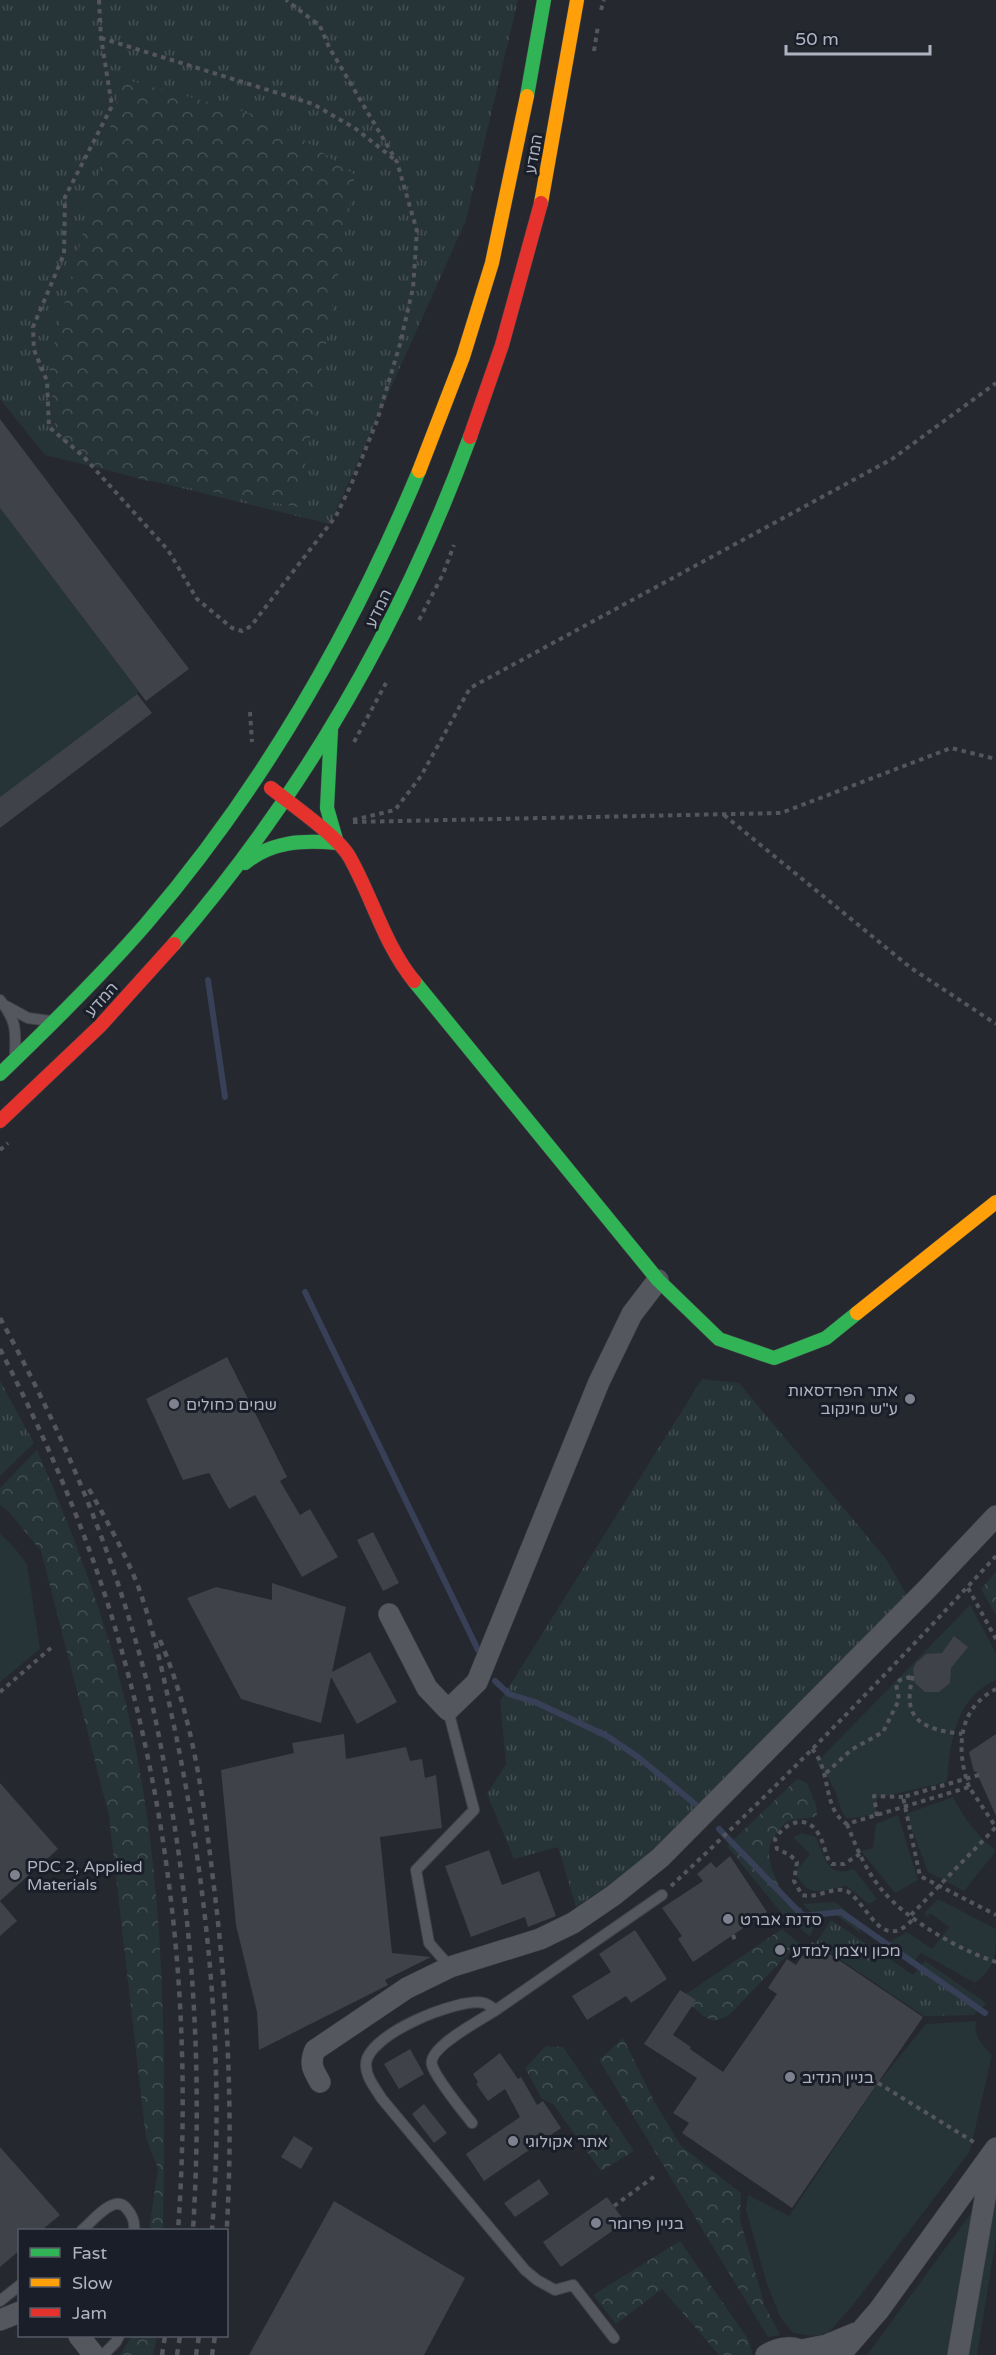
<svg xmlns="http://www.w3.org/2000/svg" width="996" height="2355" font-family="'Varela Round','Noto Sans Hebrew',sans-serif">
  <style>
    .grass { fill: url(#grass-tufts) }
    .forest { fill: url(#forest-crowns) }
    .green { fill: #273437 }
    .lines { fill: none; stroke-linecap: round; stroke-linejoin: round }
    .stream { stroke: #374057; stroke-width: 6 }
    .building { fill: #3f4248 }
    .lane-casing { stroke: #404348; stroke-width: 12 }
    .street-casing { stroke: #404348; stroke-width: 22 }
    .fast-casing { stroke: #404348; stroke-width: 15 }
    .slow-casing { stroke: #404348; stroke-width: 15 }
    .jam-casing { stroke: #404348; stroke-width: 15 }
    .path { stroke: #53565c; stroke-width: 4; stroke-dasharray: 4.5 4.5; stroke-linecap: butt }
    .lane { stroke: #54575e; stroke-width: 10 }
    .street { stroke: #54575e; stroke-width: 21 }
    .fast { stroke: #30b455; stroke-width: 14 }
    .slow { stroke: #ff9f0a; stroke-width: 14 }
    .jam { stroke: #e5322d; stroke-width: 14 }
    .rail { stroke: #54565b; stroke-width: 4.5; stroke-dasharray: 6 6; stroke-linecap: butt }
    .path-bridge { stroke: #53565c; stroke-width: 4; stroke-dasharray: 4.5 4.5; stroke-linecap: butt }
    .poi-dot { fill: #7f828e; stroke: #1a1e28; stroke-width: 2 }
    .labels { text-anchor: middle; stroke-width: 6; stroke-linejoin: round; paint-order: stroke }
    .street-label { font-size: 16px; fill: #afb3c1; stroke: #1a1e28 }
    .poi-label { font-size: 16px; fill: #afb3c1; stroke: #1a1e28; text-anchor: start }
  </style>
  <defs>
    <pattern id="grass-tufts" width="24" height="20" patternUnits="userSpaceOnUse" patternTransform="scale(1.5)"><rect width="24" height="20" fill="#273437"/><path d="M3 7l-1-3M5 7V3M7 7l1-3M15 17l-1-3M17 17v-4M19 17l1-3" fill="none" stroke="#444f52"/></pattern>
    <pattern id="forest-crowns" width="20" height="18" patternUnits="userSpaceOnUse" patternTransform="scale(1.5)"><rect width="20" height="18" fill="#273437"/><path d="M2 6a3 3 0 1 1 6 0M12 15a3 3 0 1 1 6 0" fill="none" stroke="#444f52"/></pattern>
  </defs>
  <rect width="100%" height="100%" fill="#25282f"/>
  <path class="grass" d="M0 0H518L466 220 330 524 45 455 0 399Z
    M702 1379 739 1383 886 1559 910 1601 658 1851 576 1907 558 1847 514 1859 487 1794 506 1764 500 1701Z
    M0 1381 34 1443 0 1476Z
    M831 1920 913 1975 925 1961 986 2003 974 2015 924 2016 816 1943Z"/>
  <path class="forest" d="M123 79 275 120 355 175 298 507 144 480 58 456 49 363Z
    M37 1450C70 1526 100 1603 121 1684 167 1861 166 2049 163 2230H149L158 2168 146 2138 109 1816 41 1551 10 1513 0 1505V1488Z
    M996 1572V1615L981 1589Z
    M797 1779 807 1783 816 1805 817 1816C808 1819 798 1818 789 1821 782 1824 778 1832 773 1838 762 1855 776 1885 789 1898 798 1907 809 1913 815 1925L810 1936 784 1916 727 1846Z
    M782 1929 799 1943 728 2016 714 2021 703 2016 682 1997Z
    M623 2038 655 2103 681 2146 741 2193 740 2220 765 2306 780 2335 768 2337 599 2060Z
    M546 2046 563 2047 634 2151 601 2171 553 2104 542 2099 525 2068Z
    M680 2241 748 2339 753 2355H719L662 2289 616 2324 593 2295Z
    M132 2336H157L153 2355H120Z"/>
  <path class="green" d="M0 508 139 692 0 797Z
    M0 1534 13 1546 27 1564 40 1649 0 1682Z
    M970 1605 996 1653V1680C955 1698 950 1743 947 1782L877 1798 876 1814 854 1818H846C839 1809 839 1801 835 1791 830 1780 824 1772 816 1763Z
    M953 1797C964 1819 977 1835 996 1851L964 1891 928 1872 906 1814Z
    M898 1815 918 1880 895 1893 861 1851 873 1848 876 1824Z
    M802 1833 816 1837C825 1857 826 1879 854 1869L877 1899 869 1904 846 1886C821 1891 808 1899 795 1872L810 1854 793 1837Z
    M938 1899 996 1929C996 1954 996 1967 975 1983L921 1953 911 1965 883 1946 907 1932 932 1949 949 1927 930 1913 928 1917 924 1913Z
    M834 1902C848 1910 855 1919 862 1934L829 1910 818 1920 803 1904Z
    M976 2021C973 2035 982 2045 992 2055L970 2151 853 2305 828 2333 814 2336 793 2333 780 2317 766 2281 746 2210 748 2195 789 2216 878 2083 926 2024Z
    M996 2179V2238L977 2355H867Z"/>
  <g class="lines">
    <path class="stream" d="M208 980 225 1097
      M305 1292 478 1650
      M495 1681 509 1694 535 1702 607 1736 638 1757 695 1804
      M719 1829 803 1916 841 1912 985 2013"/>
  </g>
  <path class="building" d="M0 419 189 669 146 701 0 508Z
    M137 694 152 713 0 828V797Z
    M227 1357 287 1477 280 1481 300 1515 310 1509 338 1557 302 1577 255 1495 229 1509 209 1473 183 1480 146 1399Z
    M373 1532 399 1583 383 1591 357 1540Z
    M272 1583 346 1607 332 1672 370 1652 397 1702 357 1724 331 1677 321 1723 241 1699 187 1598 216 1587 272 1600Z
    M954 1636 968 1647 951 1668 950 1683 939 1692H925L915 1683 913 1669 916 1663 926 1654 942 1653Z
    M344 1734 346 1759 406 1747 410 1761 422 1759 425 1778 436 1775 442 1828 380 1837 392 1953 431 1957 385 1980 388 1985 259 2050 257 2012 236 1925 221 1770 294 1753 292 1743Z
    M996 1734V1816L976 1771 974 1772 969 1752Z
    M0 1783 58 1849 0 1901 17 1921 0 1936Z
    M489 1850 502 1885 539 1871 556 1916 528 1927 525 1917 471 1937 445 1866Z
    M730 1856 767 1912 693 1962 678 1939 682 1936 662 1908 703 1881 697 1874 711 1862 716 1868Z
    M635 1930 667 1979 631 2003 626 1996 587 2020 572 1996 611 1972 599 1954Z
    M812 1942 923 2017 792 2208 682 2133 689 2123 673 2113 697 2078 644 2044 680 1990 696 2000 673 2035 691 2047 690 2049 723 2072 777 1994 768 1988 787 1959 796 1965Z
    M410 2049 424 2074 399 2089 384 2064Z
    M500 2053 518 2079 521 2077 537 2105 543 2101 561 2128 484 2181 466 2154 520 2117 505 2089 488 2101 476 2084 478 2082 473 2074Z
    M424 2104 447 2133 434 2143 412 2114Z
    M294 2136 313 2148 301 2169 281 2157Z
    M0 2147 60 2215 42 2230H20V2250L0 2267Z
    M539 2179 549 2194 515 2217 504 2203Z
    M607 2197 625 2222 561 2267 543 2242Z
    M334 2201 465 2278 424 2355H249Z"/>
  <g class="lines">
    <g class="lane-casing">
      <path id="lane" d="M0 1000C16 1020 16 1029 15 1054
        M6 1006 28 1018 50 1021
        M448 1710 474 1810 416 1870 429 1943 450 1967
        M472 2123C462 2110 436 2079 432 2065 427 2047 483 2019 496 2010
        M82 2230C92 2222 115 2192 127 2209 133 2216 135 2222 134 2230
        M0 2301 20 2285
        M614 2338 573 2285 555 2290 537 2280 525 2270 382 2099C376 2089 366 2078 366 2065 365 2035 459 1997 484 2003 488 2004 493 2008 496 2010L662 1895
        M103 2355 116 2342 119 2336"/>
    </g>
    <g class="street-casing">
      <path id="street" d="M389 1614 427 1688 448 1710 477 1682 599 1382 632 1314 658 1280
        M320 2082C313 2070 309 2064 315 2050L407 1988 450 1967 540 1939 573 1923 614 1895 660 1858 926 1590 996 1516
        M0 2320 20 2312
        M79 2336 94 2355
        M802 2350 827 2345 856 2333
        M766 2355C780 2346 795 2345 809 2355
        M840 2355 879 2310 996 2148
        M958 2355 992 2158"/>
    </g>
    <g class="fast-casing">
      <path id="fast" d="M527 96 544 0
        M331 730 327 808 337 843
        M245 863C272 841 303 840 337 843
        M174 944C303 794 402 622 470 437
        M414 981 658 1280 719 1339 774 1358 826 1338 857 1313
        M0 1074C50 1026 100 977 146 924 261 790 351 634 419 471"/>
    </g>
    <g class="slow-casing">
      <path id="slow" d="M541 203 577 0
        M419 471 463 357 492 263 527 96
        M857 1313 996 1202"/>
    </g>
    <g class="jam-casing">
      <path id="jam" d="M470 437 502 345 541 203
        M271 788C292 805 338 836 350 858 373 899 384 944 414 981
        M0 1121 100 1026 174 944"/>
    </g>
    <path class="path" d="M99 0 101 38 112 106 65 197 64 254 33 327 34 350 47 381 49 427 83 456 168 550 197 599 232 628 242 631 251 626 336 516 351 485 377 421 400 344 413 288 417 231 397 162 329 47 320 26 286 0
      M601 10 604 0
      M101 38 313 104 356 129 394 159
      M594 51 598 26
      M419 620 443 574 454 545
      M250 712 252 742
      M354 742 386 683
      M724 815 911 968 996 1024
      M353 820 395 810 421 776 470 688 892 459 996 383
      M353 822 781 813 951 748 996 759
      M0 1150 8 1143
      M968 1588 996 1639
      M913 1676C901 1720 922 1729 962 1734
      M0 1692 51 1648
      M812 1749C832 1771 822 1809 847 1824L969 1787 996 1827
      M826 1773 851 1750 883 1732 899 1700 896 1684 900 1680 913 1676
      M969 1787C956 1750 957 1709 996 1689
      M877 1816 874 1796 903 1797
      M847 1824C856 1847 866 1871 882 1890 907 1920 959 1950 996 1962
      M860 1854 844 1864H832L829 1861C825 1853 824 1843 819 1835 808 1813 785 1822 775 1839L777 1849 790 1855 797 1862 794 1881 802 1895C818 1899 832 1886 847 1891 869 1905 882 1955 914 1918
      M671 1886C784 1781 891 1670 996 1556
      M911 1915 996 1827
      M733 1935 736 1943
      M878 2083 977 2144
      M614 2206 655 2176"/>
    <use href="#lane" class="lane"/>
    <use href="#street" class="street"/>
    <use href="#fast" class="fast"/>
    <use href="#slow" class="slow"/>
    <use href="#jam" class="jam"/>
    <path class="rail" d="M0 1318C56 1420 104 1529 136 1642 152 1695 162 1750 171 1804 195 1946 202 2087 193 2230
      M0 1349C51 1448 95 1551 124 1659 175 1843 192 2040 178 2230
      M89 1489C107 1521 125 1553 138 1586 156 1635 166 1689 177 1740 209 1900 225 2068 212 2230
      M160 1640C193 1717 203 1796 213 1879 228 1999 234 2120 226 2241
      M162 2355 165 2336
      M177 2355 180 2336
      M196 2355 199 2336
      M212 2355 215 2336"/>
    <path class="path-bridge" d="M979 1775 903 1797 920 1876 996 1915"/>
  </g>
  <g class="poi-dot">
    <circle cx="910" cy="1399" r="6"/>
    <circle cx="174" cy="1404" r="6"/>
    <circle cx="15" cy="1875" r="6"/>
    <circle cx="728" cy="1919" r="6"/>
    <circle cx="780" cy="1950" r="6"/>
    <circle cx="790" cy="2077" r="6"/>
    <circle cx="513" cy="2141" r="6"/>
    <circle cx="596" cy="2223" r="6"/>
  </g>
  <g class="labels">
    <g class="street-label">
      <text transform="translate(533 154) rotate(-80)" y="6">המדע</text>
      <text transform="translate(378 608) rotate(-64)" y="6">המדע</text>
      <text transform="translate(101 999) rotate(-48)" y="6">המדע</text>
    </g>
    <g class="poi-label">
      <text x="898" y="1396" text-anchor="end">אתר הפרדסאות<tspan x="898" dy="18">ע"ש מינקוב</tspan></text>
      <text x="186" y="1410">שמים כחולים</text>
      <text x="27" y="1872">PDC 2, Applied<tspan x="27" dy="18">Materials</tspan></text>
      <text x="740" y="1925">סדנת אברט</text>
      <text x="792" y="1956">מכון ויצמן למדע</text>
      <text x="802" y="2083">בניין הנדיב</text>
      <text x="525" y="2147">אתר אקולוגי</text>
      <text x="608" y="2229">בניין פרומר</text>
    </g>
  </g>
  <rect x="18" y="2229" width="210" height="108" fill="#1a1e28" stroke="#565a65" stroke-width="1.5"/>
  <rect x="30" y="2248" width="30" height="9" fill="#30b455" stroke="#565a65" stroke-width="1.5"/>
  <text x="72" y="2259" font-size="18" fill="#afb3c1">Fast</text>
  <rect x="30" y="2278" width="30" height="9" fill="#ff9f0a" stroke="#565a65" stroke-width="1.5"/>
  <text x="72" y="2289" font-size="18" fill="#afb3c1">Slow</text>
  <rect x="30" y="2308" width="30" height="9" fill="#e5322d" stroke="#565a65" stroke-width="1.5"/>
  <text x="72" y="2319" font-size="18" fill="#afb3c1">Jam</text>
  <path d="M786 45v9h144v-9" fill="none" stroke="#afb3c1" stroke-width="3"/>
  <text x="795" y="45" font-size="18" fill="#afb3c1" stroke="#1a1e28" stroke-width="4.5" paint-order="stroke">50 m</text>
</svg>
